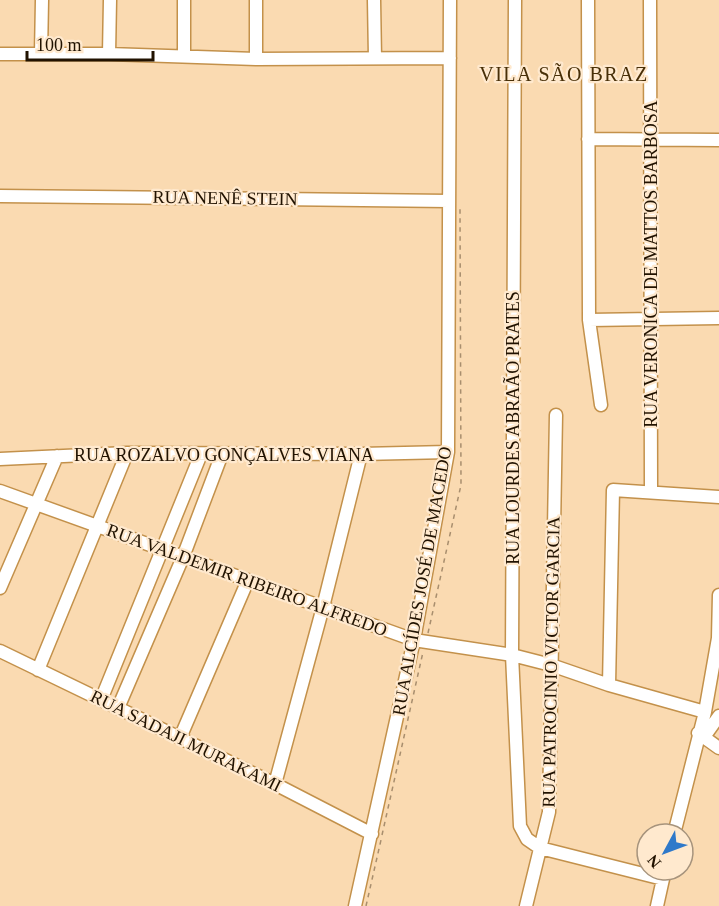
<svg xmlns="http://www.w3.org/2000/svg" width="719" height="906" font-family="'Times New Roman',serif">
  <style>
    .lines { fill: none; stroke-linecap: round; stroke-linejoin: round }
    .minor-casing { stroke: #c3914b; stroke-width: 15 }
    .path { stroke: #a88e6e; stroke-width: 1.5; stroke-dasharray: 4.5 4.5; stroke-linecap: butt }
    .minor { stroke: #fff; stroke-width: 12 }
    .labels { text-anchor: middle; stroke-width: 4.5; stroke-linejoin: round; paint-order: stroke }
    .street-label { font-size: 18px; fill: #211200; stroke: #ffe9ce }
    .neighbourhood-label { font-size: 20px; letter-spacing: 1.5px; fill: #482f07; stroke: #ffe9ce }
  </style>
  <rect width="100%" height="100%" fill="#fadab1"/>
  <g class="lines">
    <g class="minor-casing">
      <path id="minor" d="M374 0 375 58
        M515 0 512 655 520 826 527 839 540 848 663 879
        M588 0 589 320 601 405
        M650 0 651 492
        M0 54H109L256 59 450 58
        M41 54 42 0
        M109 54 110 0
        M184 56V0
        M256 59V0
        M588 139 719 140
        M0 196 449 201
        M589 320 719 318
        M0 459 127 453 361 454 448 452
        M0 491 414 640 512 655 551 665 609 685 705 712
        M0 588 57 456
        M0 651 275 784 372 834
        M38 670 127 453
        M609 685 613 490 719 497
        M101 700 201 454
        M118 708 183 557 222 454
        M698 733 719 748
        M704 737 719 716
        M180 738 248 580
        M275 784 323 607 361 454
        M674 834 705 712 718 638 719 595
        M355 906 414 640 448 452 450 0
        M526 906 549 812 556 415
        M657 906 665 870"/>
    </g>
    <path class="path" d="M428 633 461 485 460 209
      M382 835 423 652
      M366 906 381 840"/>
    <use href="#minor" class="minor"/>
  </g>
  <g class="labels">
    <g class="street-label">
      <text transform="translate(225 198) rotate(1)" y="6">RUA NENÊ STEIN</text>
      <text transform="translate(651 264) rotate(-90)" y="6">RUA VERONICA DE MATTOS BARBOSA</text>
      <text transform="translate(513 428) rotate(-90)" y="6">RUA LOURDES ABRAÃO PRATES</text>
      <text x="224" y="461">RUA ROZALVO GONÇALVES VIANA</text>
      <text transform="translate(247 580) rotate(20)" y="6">RUA VALDEMIR RIBEIRO ALFREDO</text>
      <text transform="translate(422 581) rotate(-80)" y="6">RUA ALCÍDES JOSÉ DE MACEDO</text>
      <text transform="translate(551 662) rotate(-89)" y="6">RUA PATROCINIO VICTOR GARCIA</text>
      <text transform="translate(186 741) rotate(26)" y="6">RUA SADAJI MURAKAMI</text>
    </g>
    <g class="neighbourhood-label">
      <text x="564" y="81">VILA SÃO BRAZ</text>
    </g>
  </g>
  <g transform="translate(665 852) rotate(229)"><circle r="28" fill="#ffe9ce" stroke="#a6937c" stroke-width="1.5"/>
  <path d="M0-4.5L10 22L0 15L-10 22Z" fill="#2f79ca"/>
  <text y="-9" font-size="16" font-weight="bold" text-anchor="middle" fill="#211200">N</text>
  </g>
  <path d="M27 51v9h126v-9" fill="none" stroke="#211200" stroke-width="3"/>
  <text x="36" y="51" font-size="18" fill="#211200" stroke="#ffe9ce" stroke-width="4.5" paint-order="stroke">100 m</text>
</svg>
